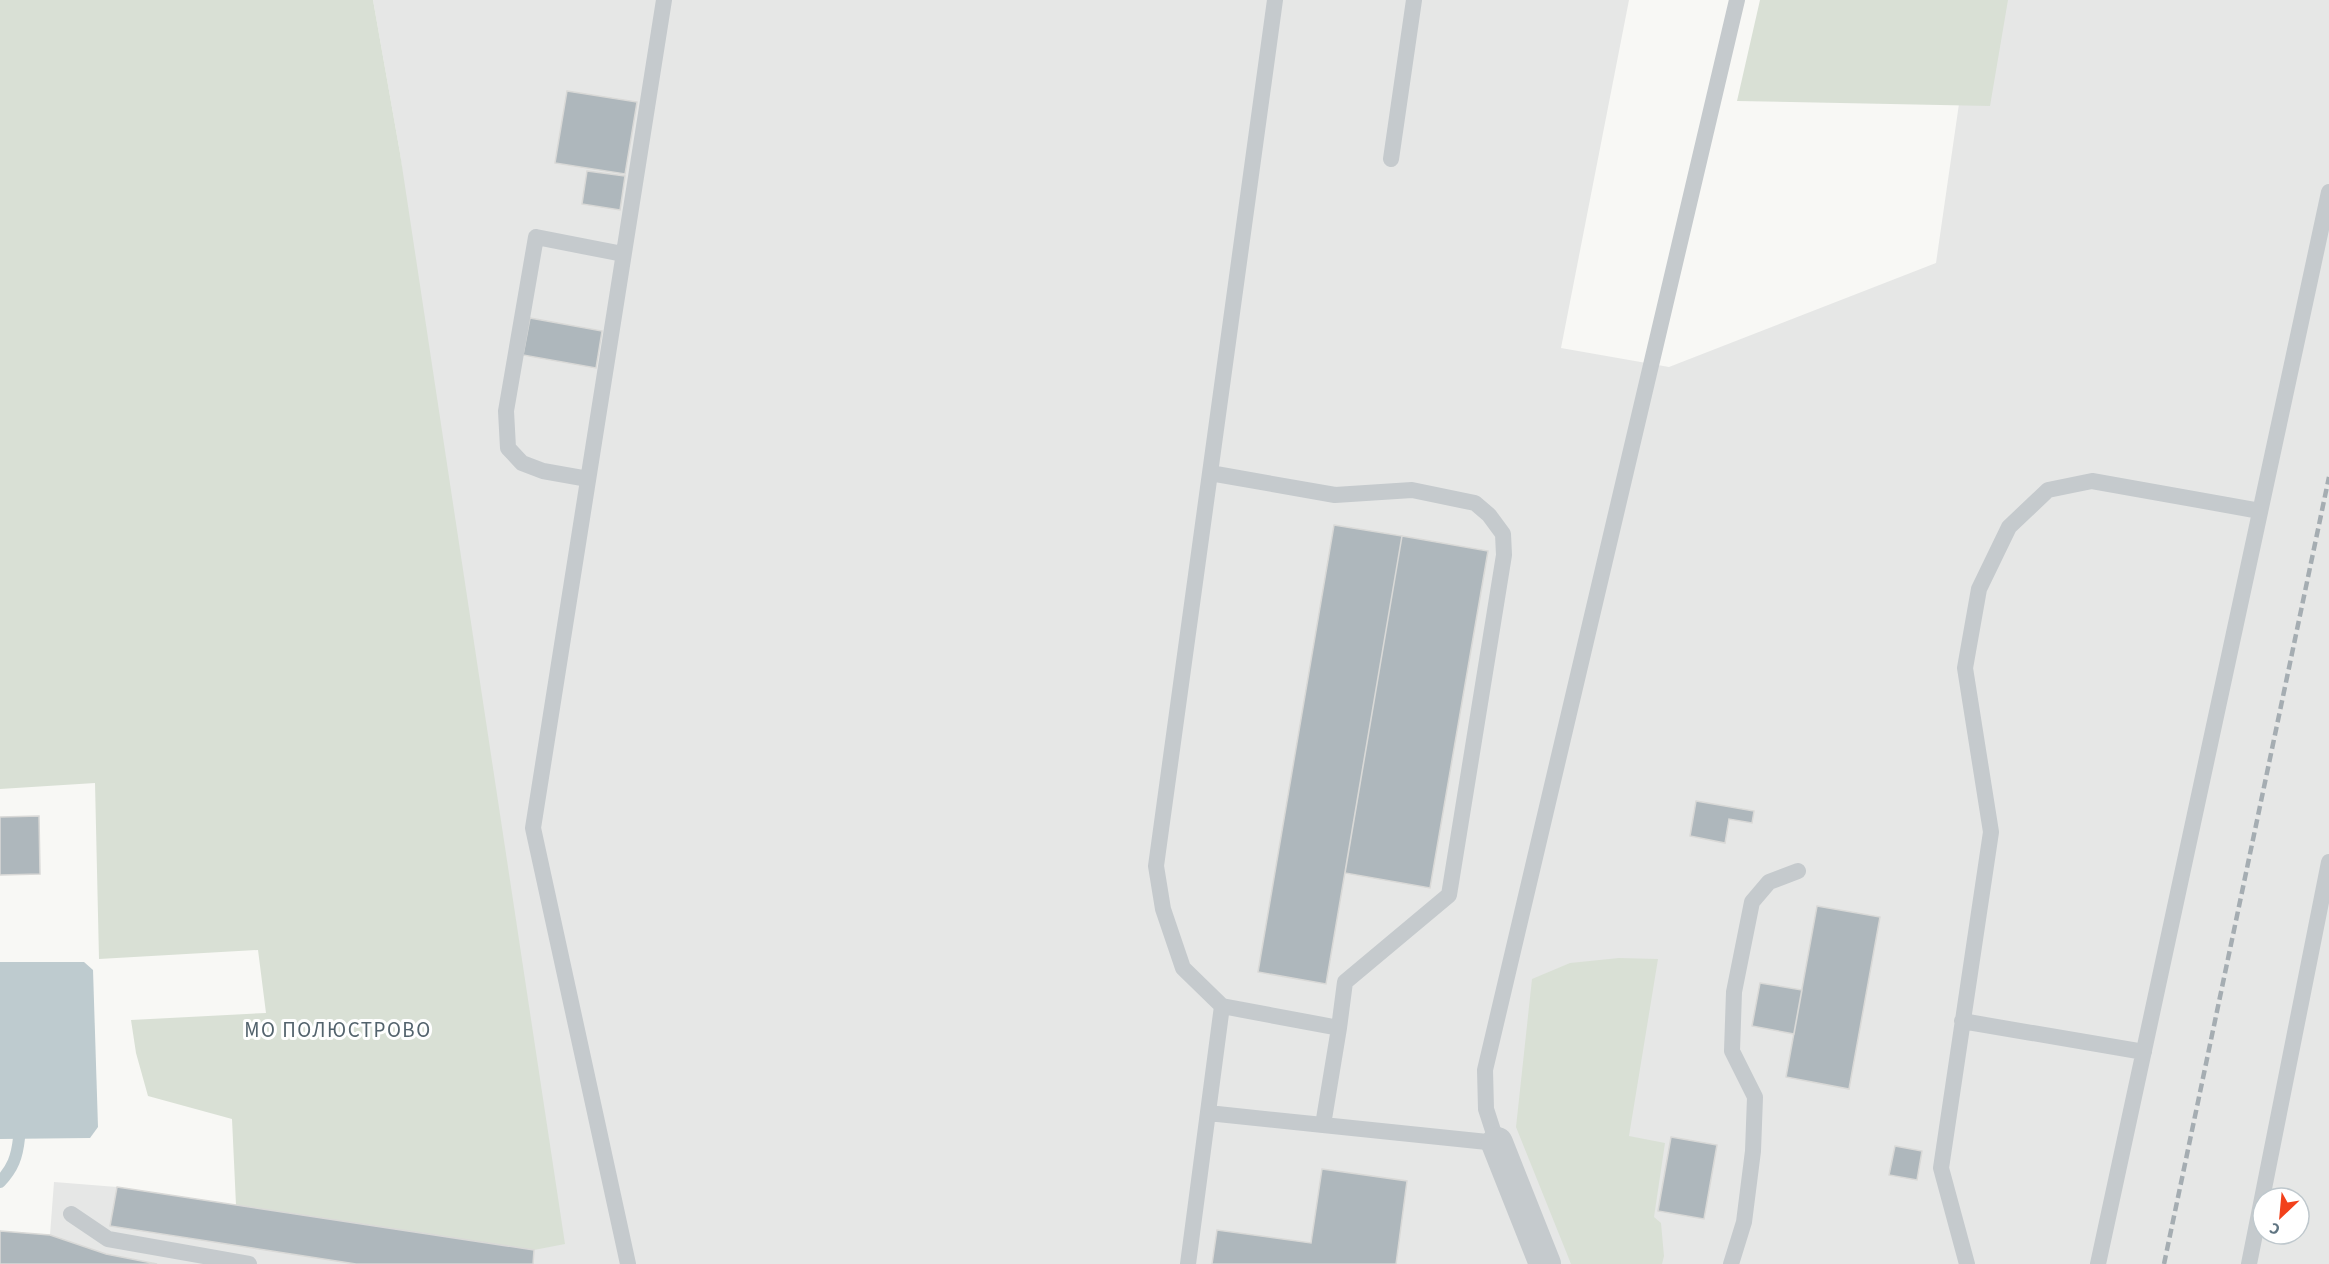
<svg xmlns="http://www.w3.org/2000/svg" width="2329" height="1264" font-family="'Source Sans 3',sans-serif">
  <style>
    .built { fill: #e6e7e6; fill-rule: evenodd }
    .green { fill: #d9e0d5 }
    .water { fill: #becbcf }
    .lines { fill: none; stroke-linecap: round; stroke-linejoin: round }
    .stream { stroke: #becbcf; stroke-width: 12 }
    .building { fill: #aeb7bc; stroke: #d9d9d7; stroke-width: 1.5 }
    .lane { stroke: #c5cacd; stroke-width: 16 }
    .street { stroke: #c5cacd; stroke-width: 32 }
    .rail { stroke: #a5adb2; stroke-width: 4.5; stroke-dasharray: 9 4.5; stroke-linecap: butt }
    .labels { text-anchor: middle; stroke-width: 6; stroke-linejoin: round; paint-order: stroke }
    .quarter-label { font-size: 21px; letter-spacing: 1.5px; fill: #53636d; stroke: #fff }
  </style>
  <rect width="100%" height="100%" fill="#f8f8f5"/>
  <path class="built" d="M373 0H1629L1561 348 1669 367 1936 263 1974 0H2329V1264H0V1231L50 1235 54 1182 117 1187 534 1250 400 153ZM2263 1198H2299V1234H2263Z"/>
  <path class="green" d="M0 0H373L400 153 565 1244 534 1250 236 1205 232 1119 148 1096 136 1053 131 1020 266 1013 258 950 99 959 95 783 0 789Z
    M1760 0H2008L1990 106 1737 101Z
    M1619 958 1658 959 1629 1136 1665 1143 1654 1217 1661 1223 1664 1256 1662 1264H1571L1516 1127 1532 979 1570 963Z"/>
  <path class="water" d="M0 962H84L93 970 98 1127 90 1138 0 1139Z"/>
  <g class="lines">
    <path class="stream" d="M0 1182C13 1168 17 1157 19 1138"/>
  </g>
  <path class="building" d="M567 91 637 102 625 174 555 163Z
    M587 171 625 176 620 210 582 204Z
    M530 318 602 331 596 368 523 355Z
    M1334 525 1402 536 1326 984 1258 972Z
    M1402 536 1488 551 1430 888 1345 873Z
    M1696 801 1754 811 1752 823 1729 819 1725 843 1690 836Z
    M39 816 40 874 0 875V817Z
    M1817 906 1880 917 1849 1089 1786 1077Z
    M1760 983 1802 990 1794 1034 1752 1026Z
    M1671 1137 1717 1145 1704 1219 1658 1211Z
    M1895 1146 1922 1151 1917 1180 1889 1175Z
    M1322 1169 1407 1181 1396 1264H1212L1217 1230 1311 1243Z
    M117 1187 534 1250 533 1264H356L110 1226Z
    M0 1231 50 1235 106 1254 157 1264H0Z"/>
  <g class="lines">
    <path class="lane" d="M1275 0 1156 866 1163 909 1183 968 1222 1006 1339 1028 1323 1125 1497 1143 1486 1109 1485 1070 1737 0
      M1391 159 1414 0
      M1210 473 1335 495 1412 490 1475 503 1489 515 1503 534 1504 555 1449 895 1345 982 1339 1028
      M588 479 543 471 522 463 508 448 506 411 536 237 623 254
      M1962 1021 2144 1052
      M1208 1113 1323 1125
      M71 1214 108 1239 249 1264
      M628 1264 533 828 664 0
      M1188 1264 1222 1006
      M1731 1264 1744 1222 1753 1151 1755 1097 1732 1051 1734 992 1752 902 1769 882 1798 871
      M1967 1264 1941 1168 1991 832 1965 668 1979 589 2009 527 2048 490 2092 481 2260 511
      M2098 1264 2329 192
      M2249 1264 2329 862"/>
    <path class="street" d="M1497 1143 1545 1264"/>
    <path class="rail" d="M2164 1264 2329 477"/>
  </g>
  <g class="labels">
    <g class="quarter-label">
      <text x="338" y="1037">МО ПОЛЮСТРОВО</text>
    </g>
  </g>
  <g transform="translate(2281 1216) rotate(206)"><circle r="28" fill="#ffffff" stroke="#bfc8cd" stroke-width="1.5"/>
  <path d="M0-4.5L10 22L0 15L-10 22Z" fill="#f2411b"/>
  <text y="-9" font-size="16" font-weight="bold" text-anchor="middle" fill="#607582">С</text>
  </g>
</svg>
